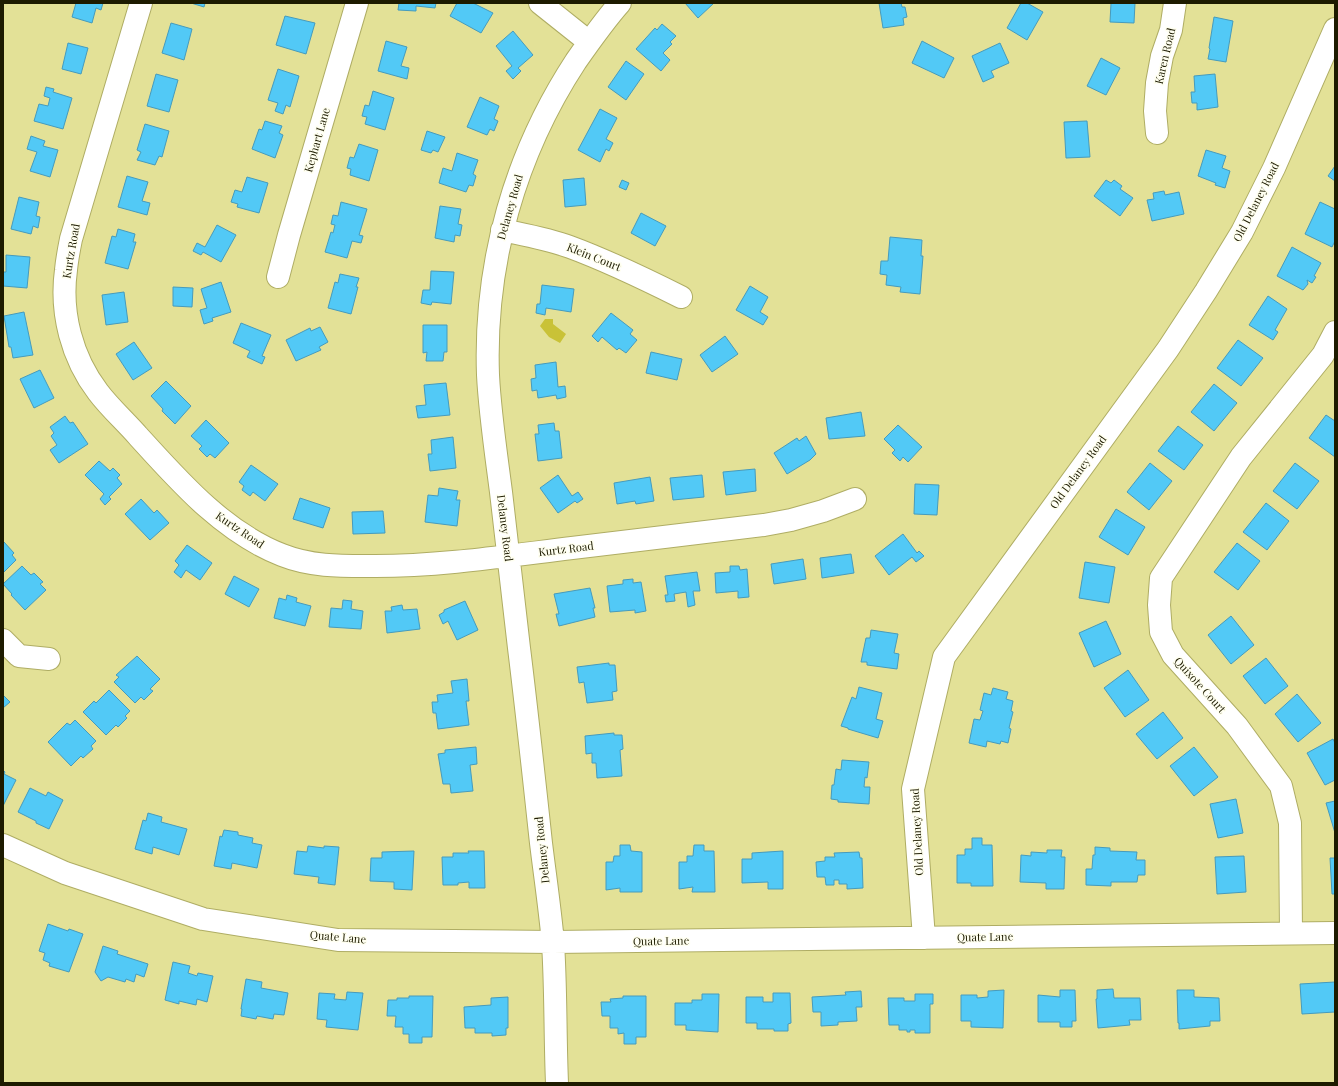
<svg xmlns="http://www.w3.org/2000/svg" width="1338" height="1086" font-family="'Playfair Display',serif">
  <style>
    .water { fill: #c9c237 }
    .building { fill: #52c9f6; stroke: #469bbc }
    .lines { fill: none; stroke-linecap: round; stroke-linejoin: round }
    .minor-casing { stroke: #afad64; stroke-width: 24 }
    .minor { stroke: #fff; stroke-width: 22 }
    .labels { text-anchor: middle; stroke-width: 3; stroke-linejoin: round; paint-order: stroke }
    .street-label { font-size: 11px; fill: #1d1b00; stroke: #fffff0 }
  </style>
  <rect width="100%" height="100%" fill="#e3e197"/>
  <path class="water" d="M545 319H553V324L566 334 560 343 549 337 540 326Z"/>
  <path class="building" d="M76 3H103L101 10 96 8 92 23 72 17Z
    M191 3H205L204 7Z
    M399 3H436L435 8 416 6V11L398 10Z
    M457 3H473L493 13 481 33 450 16Z
    M685 3H714L698 18Z
    M879 3H901L902 7H905L907 17 903 18 904 25 883 28Z
    M1021 3H1027L1043 12 1027 40 1007 28Z
    M1111 3H1135L1134 23 1110 22Z
    M285 16 315 23 306 54 276 45Z
    M1214 17 1233 21 1226 62 1208 59 1210 49 1209 48Z
    M171 23 192 29 184 60 162 53Z
    M662 24 676 36 670 42 672 44 663 53 670 60 661 71 636 49 655 28 657 30Z
    M513 31 533 55 518 68 521 71 513 79 506 71 512 66 496 46Z
    M386 41 407 47 401 66 409 68 407 79 378 71Z
    M922 41 954 58 944 78 912 63Z
    M68 43 88 48 81 74 62 69Z
    M1000 43 1009 63 991 71 994 77 983 82 972 56Z
    M1101 58 1120 68 1106 95 1087 86Z
    M626 61 644 74 626 100 608 87Z
    M278 69 299 76 290 107 286 105 283 114 275 111 278 103 268 100Z
    M156 74 178 80 169 112 147 106Z
    M1215 74 1218 107 1197 110V103H1192L1191 92H1195L1194 76Z
    M46 87 54 89 53 92 72 98 63 129 34 121 39 104 48 106 50 98 44 96Z
    M373 91 394 98 385 130 365 124 367 117 362 116 365 105 369 106Z
    M480 97 499 106 494 119 498 121 494 131 490 129 487 135 467 127Z
    M600 109 617 118 606 139 613 143 609 151 606 149 600 162 578 150Z
    M265 121 282 126 279 133 283 135 275 158 252 149 259 129 262 130Z
    M1087 121 1090 157 1066 158 1064 122Z
    M145 124 169 131 162 157 159 156 155 165 137 160 141 152 137 150Z
    M427 131 445 137 438 152 433 150 431 153 421 150Z
    M31 136 45 141 43 146 58 150 50 177 30 171 37 152 27 149Z
    M359 144 378 150 369 181 350 175 351 169 347 168 350 157 354 158Z
    M1206 150 1226 156 1222 168 1230 171 1225 188 1215 185 1216 183 1198 176Z
    M457 153 478 160 473 174 476 176 473 186 469 185 466 192 439 183 443 168 452 171Z
    M1335 166V181L1328 176Z
    M127 176 148 182 142 201 150 203 147 215 118 207Z
    M247 177 268 183 259 213 237 207 238 204 231 202 235 190 242 192Z
    M584 178 586 205 565 207 563 180Z
    M622 180 629 183 626 190 619 187Z
    M1106 180 1111 183 1114 180 1122 186 1120 189 1133 198 1120 216 1094 196Z
    M1164 191 1165 195 1179 192 1184 214 1152 221 1147 200 1154 199 1153 193Z
    M19 197 39 202 36 216 40 217 38 228 33 226 31 234 11 229Z
    M341 202 367 209 359 235 363 236 361 243 352 241 347 258 325 252 331 232 333 233 335 225 331 224 333 215 338 216Z
    M1320 202 1335 209V241L1332 247 1305 234Z
    M440 206 461 209 458 224 462 225 460 236 455 235 454 242 435 238Z
    M641 213 666 226 655 246 631 233Z
    M217 225 236 235 221 262 203 252 201 255 193 251 197 243 205 247Z
    M118 229 135 234 133 242H136L128 269 105 263 112 236 116 237Z
    M890 237 922 240 921 256H923L920 294 900 292 901 287 886 285 887 275 880 274 881 261H888Z
    M1292 247 1321 263 1314 276 1316 277 1312 283 1307 280 1308 284 1303 290 1277 276Z
    M6 255 30 257 27 288 3 286V287V272H6Z
    M431 271 454 272 451 304 432 302 431 305 421 303 423 290H430Z
    M340 274 359 278 356 287H358L351 314 328 308 335 282 338 283Z
    M221 282 231 312 212 318 213 321 204 324 200 310 207 308 201 289Z
    M542 285 574 289 571 312 546 308 545 315 536 313 537 304H540Z
    M750 286 768 297 760 312 768 317 763 325 736 310Z
    M173 287 193 288 192 307 173 306Z
    M124 292 128 322 106 325 102 295Z
    M1268 296 1287 309 1275 330 1278 332 1273 340 1249 325Z
    M24 312 33 355 13 358 11 347H9L4 316Z
    M611 313 633 330 630 334 637 340 626 353 619 348 617 350 602 337 598 342 592 336Z
    M241 323 271 335 262 356 265 357 262 364 247 357 250 351 233 343Z
    M423 325H447V352H444L443 361H426L427 352 423 353Z
    M320 327 328 342 319 347 321 350 296 361 286 340 310 328 311 331Z
    M725 336 738 354 712 372 700 355Z
    M1238 340 1263 358 1241 386 1217 368Z
    M134 342 152 368 133 380 116 354Z
    M651 352 682 359 677 380 646 373Z
    M556 362 558 387 565 386 566 397 557 399 556 395 538 398 537 390 532 391 531 379 536 378 535 365Z
    M40 370 54 398 34 408 20 379Z
    M166 381 191 406 175 424 162 411 163 409 151 396Z
    M446 383 450 415 418 418 416 406 426 405 424 385Z
    M1214 384 1237 403 1214 431 1191 412Z
    M861 412 865 436 829 439 826 418Z
    M1326 415 1335 421V457L1309 438Z
    M65 416 70 423 73 422 88 444 59 463 50 450 57 445 51 436 54 433 50 427Z
    M206 420 229 443 215 458 210 454 207 457 199 449 202 446 191 436Z
    M554 423 555 431H559L562 458 538 461 535 434H539L538 425Z
    M898 425 922 447 908 462 903 457 900 461 892 453 895 450 884 439Z
    M1178 426 1203 445 1184 470 1158 451Z
    M806 436 816 454 810 460 787 474 774 453 797 438 799 441Z
    M453 437 456 468 430 471 428 454H432L431 440Z
    M99 461 110 471 113 468 120 475 117 478 122 484 109 497 111 499 105 505 100 499 104 494 85 475Z
    M1150 463 1172 481 1149 510 1127 492Z
    M1295 463 1319 481 1297 509 1273 491Z
    M251 465 278 484 265 501 253 492 250 496 242 490 244 486 239 482Z
    M755 469 756 491 726 495 723 472Z
    M558 475 572 496 578 492 583 499 577 503 575 501 558 513 540 488Z
    M702 475 704 497 673 500 670 478Z
    M650 477 654 501 636 504 635 501 617 504 614 483Z
    M915 484 939 485 937 515 914 514Z
    M439 488 458 491 456 500H460L457 526 425 522 428 495 438 496Z
    M300 498 330 508 323 528 293 519Z
    M141 499 154 513 157 510 169 523 150 540 125 514Z
    M1266 503 1289 521 1267 550 1243 532Z
    M1116 509 1145 527 1128 555 1099 537Z
    M383 511 385 533 353 534 352 512Z
    M903 534 917 553 919 551 924 556 916 562 912 557 889 575 875 556Z
    M4 542 14 553 12 555 16 560 3 573V543Z
    M1237 543 1260 561 1238 590 1214 572Z
    M187 545 212 563 200 580 186 570 181 578 174 572 179 565 175 561Z
    M851 554 854 573 822 578 820 558Z
    M803 559 806 579 774 584 771 564Z
    M1085 562 1115 567 1109 603 1079 598Z
    M22 566 31 575 34 573 43 582 40 584 46 590 25 610 11 595 12 594 3 584Z
    M730 566H739L740 570 747 569 749 597 738 598V591L716 593 715 573 730 572Z
    M697 572 700 591H693L695 605 688 607 686 592 674 594 675 601 666 602 665 595H668L665 576Z
    M234 576 259 589 249 607 225 594Z
    M633 579V583L641 582 646 611 635 613V610L610 612 607 586 623 584V580Z
    M590 588 595 608H593L595 617 559 626 556 614H559L554 594Z
    M287 595 297 598 296 602 311 606 305 626 274 618 279 598 286 600Z
    M343 600 352 601 351 609 363 611 361 629 329 627 331 608 342 609Z
    M465 601 478 630 457 640 448 621 443 624 439 615 444 612V610Z
    M402 605 403 610 417 609 420 629 387 633 385 611H392L391 607Z
    M1231 616 1254 645 1231 664 1208 635Z
    M1106 621 1121 654 1094 667 1079 633Z
    M871 630 898 634 894 653 899 654 897 669 867 665V662H861L866 638H870Z
    M137 656 160 679 150 689 153 691 144 700 141 697 135 703 114 682 119 677 116 675Z
    M1266 658 1288 686 1265 704 1243 676Z
    M609 663V665H615L617 691 612 692 613 700 587 703 584 682 579 683 577 667Z
    M1128 670 1149 700 1125 717 1104 688Z
    M467 679 469 701H466L469 725 438 729 436 713H433L432 702H438L437 695 453 693 451 681Z
    M859 687 882 693 876 719 883 721 878 738 848 729V728L841 726 852 697 856 699Z
    M993 688 1008 692 1006 699 1013 701 1011 711 1013 712 1009 728 1011 729 1008 743 1001 741 1000 744 987 741 986 747 969 743 974 719 980 720 983 711 980 710 984 693 991 695Z
    M109 690 130 711 125 716 127 718 118 727 116 725 106 735 83 712 94 701 96 703Z
    M1297 694 1321 723 1298 742 1275 714Z
    M3 695 10 702 3 708Z
    M1163 712 1183 738 1157 759 1136 734Z
    M75 720 96 741 91 746 93 749 83 758 81 756 71 766 48 742 67 723 70 725Z
    M614 733V735H622L623 749 620 750 622 776 597 778 596 763H592V753L586 754 585 736Z
    M1333 739 1335 743V780L1325 785 1307 753Z
    M476 747 477 764 470 765 473 791 451 793 450 784H443L438 754 445 753V750Z
    M1194 747 1218 777 1194 796 1170 766Z
    M842 760 869 762 867 778 865 777 864 787H870L869 804 838 802V800L831 799 832 785H834L836 769 841 770Z
    M3 770 5 772 4 774 16 780 3 806Z
    M30 788 46 796 48 792 63 800 49 829 36 823V821L18 812Z
    M1236 799 1243 833 1218 838 1210 804Z
    M1335 801V833L1326 803Z
    M148 813 162 817 161 822 187 829 179 855 153 847 152 854 135 849 143 820 146 821Z
    M224 830 238 832V835L253 838 252 843 262 845 257 868 232 863 231 869 214 866 220 836 222 837Z
    M972 838H982V845H992L993 886H971V883H957V855H965V849H972Z
    M620 845H630L631 851 642 852V892H620V888L606 890V862H613L614 856H620Z
    M694 845H704V851H714L715 892H692L693 887 679 889V862H687V856H693Z
    M308 846 324 848V846L339 847 335 885 318 883 319 877 294 874 297 851 307 852Z
    M1095 847 1110 848V851L1137 852 1136 860H1145V875H1138L1137 882H1111V886L1086 885V869H1092L1093 855H1095Z
    M1047 850H1062L1061 857H1065L1064 889H1046V883L1020 882 1021 855 1031 856V852L1047 853Z
    M414 851 412 890 394 889V882L370 881 371 858H382V852Z
    M468 851H484L485 888H469V882L458 883V885H443L442 857H453V853H469Z
    M783 851V889H768V882L742 883V859H752V853Z
    M859 852 860 858H862L863 888 847 889V884H839V880H834V885H826L825 877H817L816 862 825 861V857H835L834 853Z
    M1244 856 1246 892 1217 894 1215 857Z
    M1330 858H1335V894H1332Z
    M48 924 68 931 69 929 83 934 69 972 49 966 50 963 43 960 45 953 39 951Z
    M103 946 118 951 117 954 148 964 144 977 136 974 134 982 126 979 125 982 108 977 101 981 95 972Z
    M173 962 190 966 188 973 197 976 198 973 213 976 207 1002 197 999 196 1005 179 1001V1004L165 1000Z
    M246 979 262 982 261 988 288 993 284 1015 274 1014 273 1019 257 1016 256 1019 241 1016 242 1009H241Z
    M1335 982V1012L1302 1014 1300 984Z
    M1113 989 1114 998H1140L1141 1020H1129L1130 1025 1098 1028 1096 999H1097V990Z
    M1004 990 1003 1028 971 1027V1021H961V995H977V998L988 997V991Z
    M1060 990H1075L1076 1021H1072V1027H1060V1022H1038V995L1060 997Z
    M1177 990H1194V997L1219 998 1220 1021H1210V1026L1179 1029V1023H1178Z
    M861 991 862 1007H856L857 1021 838 1022V1025L821 1026V1012H813L812 997 846 995 845 992Z
    M347 992 363 993 358 1030 326 1027 327 1020 317 1019 319 993 335 994 334 999 346 1000Z
    M773 993H790L791 1023 788 1024V1031H774V1029H757V1023H746V997H763V1002H773Z
    M702 994H719L718 1032 686 1030V1025H675V1003H692V1000H702Z
    M915 994H933V1004H930V1033H915V1030H910V1032H907V1030H899V1025H889L888 998H904V1001H915Z
    M409 996H433L432 1037H422V1043H409V1034H403V1027H395L396 1016H387L388 1000H397V998H409Z
    M623 996H646V1037H636V1044H624V1033L618 1034V1028H610V1016H602L601 1002H611L610 999 623 998Z
    M508 997V1028H506V1035L492 1036V1033H475V1028H465L464 1007 491 1005V998Z"/>
  <g class="lines">
    <g class="minor-casing">
      <path id="minor" d="M141 3 71 239C69 249 67 259 66 270 60 313 72 358 98 392 110 408 125 421 138 436 179 481 223 532 282 555 312 567 343 566 375 566 441 566 506 556 572 548 636 540 700 533 764 525L791 520 823 511 855 499
        M540 3 589 42
        M1157 133 1155 111 1157 83 1162 56 1171 30 1175 3
        M502 230C525 235 548 239 570 247 608 261 645 279 681 297
        M278 277 289 235 357 3
        M3 640 19 656 49 659
        M3 845 65 873 203 919 338 940 553 942 1335 933
        M1291 933 1290 823 1281 786 1237 726 1173 655 1161 632 1159 605 1161 578 1241 457 1323 355 1335 332
        M924 938 913 789 944 657 1168 349 1206 291 1242 232 1274 168 1335 29
        M557 1083C555 1036 556 989 553 943 550 909 545 876 541 843 534 778 527 713 519 648 513 596 507 544 501 492 496 453 490 414 488 375 484 263 515 154 576 61 590 41 604 21 620 3"/>
    </g>
    <use href="#minor" class="minor"/>
  </g>
  <g class="labels">
    <g class="street-label">
      <text transform="translate(1165 56) rotate(-77)" y="4">Karen Road</text>
      <text transform="translate(317 140) rotate(-74)" y="4">Kephart Lane</text>
      <text transform="translate(1256 202) rotate(-63)" y="4">Old Delaney Road</text>
      <text transform="translate(510 207) rotate(-74)" y="4">Delaney Road</text>
      <text transform="translate(71 251) rotate(-80)" y="4">Kurtz Road</text>
      <text transform="translate(594 257) rotate(22)" y="4">Klein Court</text>
      <text transform="translate(1078 472) rotate(-54)" y="4">Old Delaney Road</text>
      <text transform="translate(505 528) rotate(83)" y="4">Delaney Road</text>
      <text transform="translate(240 530) rotate(34)" y="4">Kurtz Road</text>
      <text transform="translate(566 549) rotate(-7)" y="4">Kurtz Road</text>
      <text transform="translate(1200 685) rotate(48)" y="4">Quixote Court</text>
      <text transform="translate(917 832) rotate(-93)" y="4">Old Delaney Road</text>
      <text transform="translate(542 850) rotate(-96)" y="4">Delaney Road</text>
      <text transform="translate(338 937) rotate(5)" y="4">Quate Lane</text>
      <text transform="translate(985 937) rotate(-1)" y="4">Quate Lane</text>
      <text transform="translate(661 941) rotate(-1)" y="4">Quate Lane</text>
    </g>
  </g>
  <rect width="1338" height="1086" fill="none" stroke="#1d1b00" stroke-width="8"/>
</svg>
